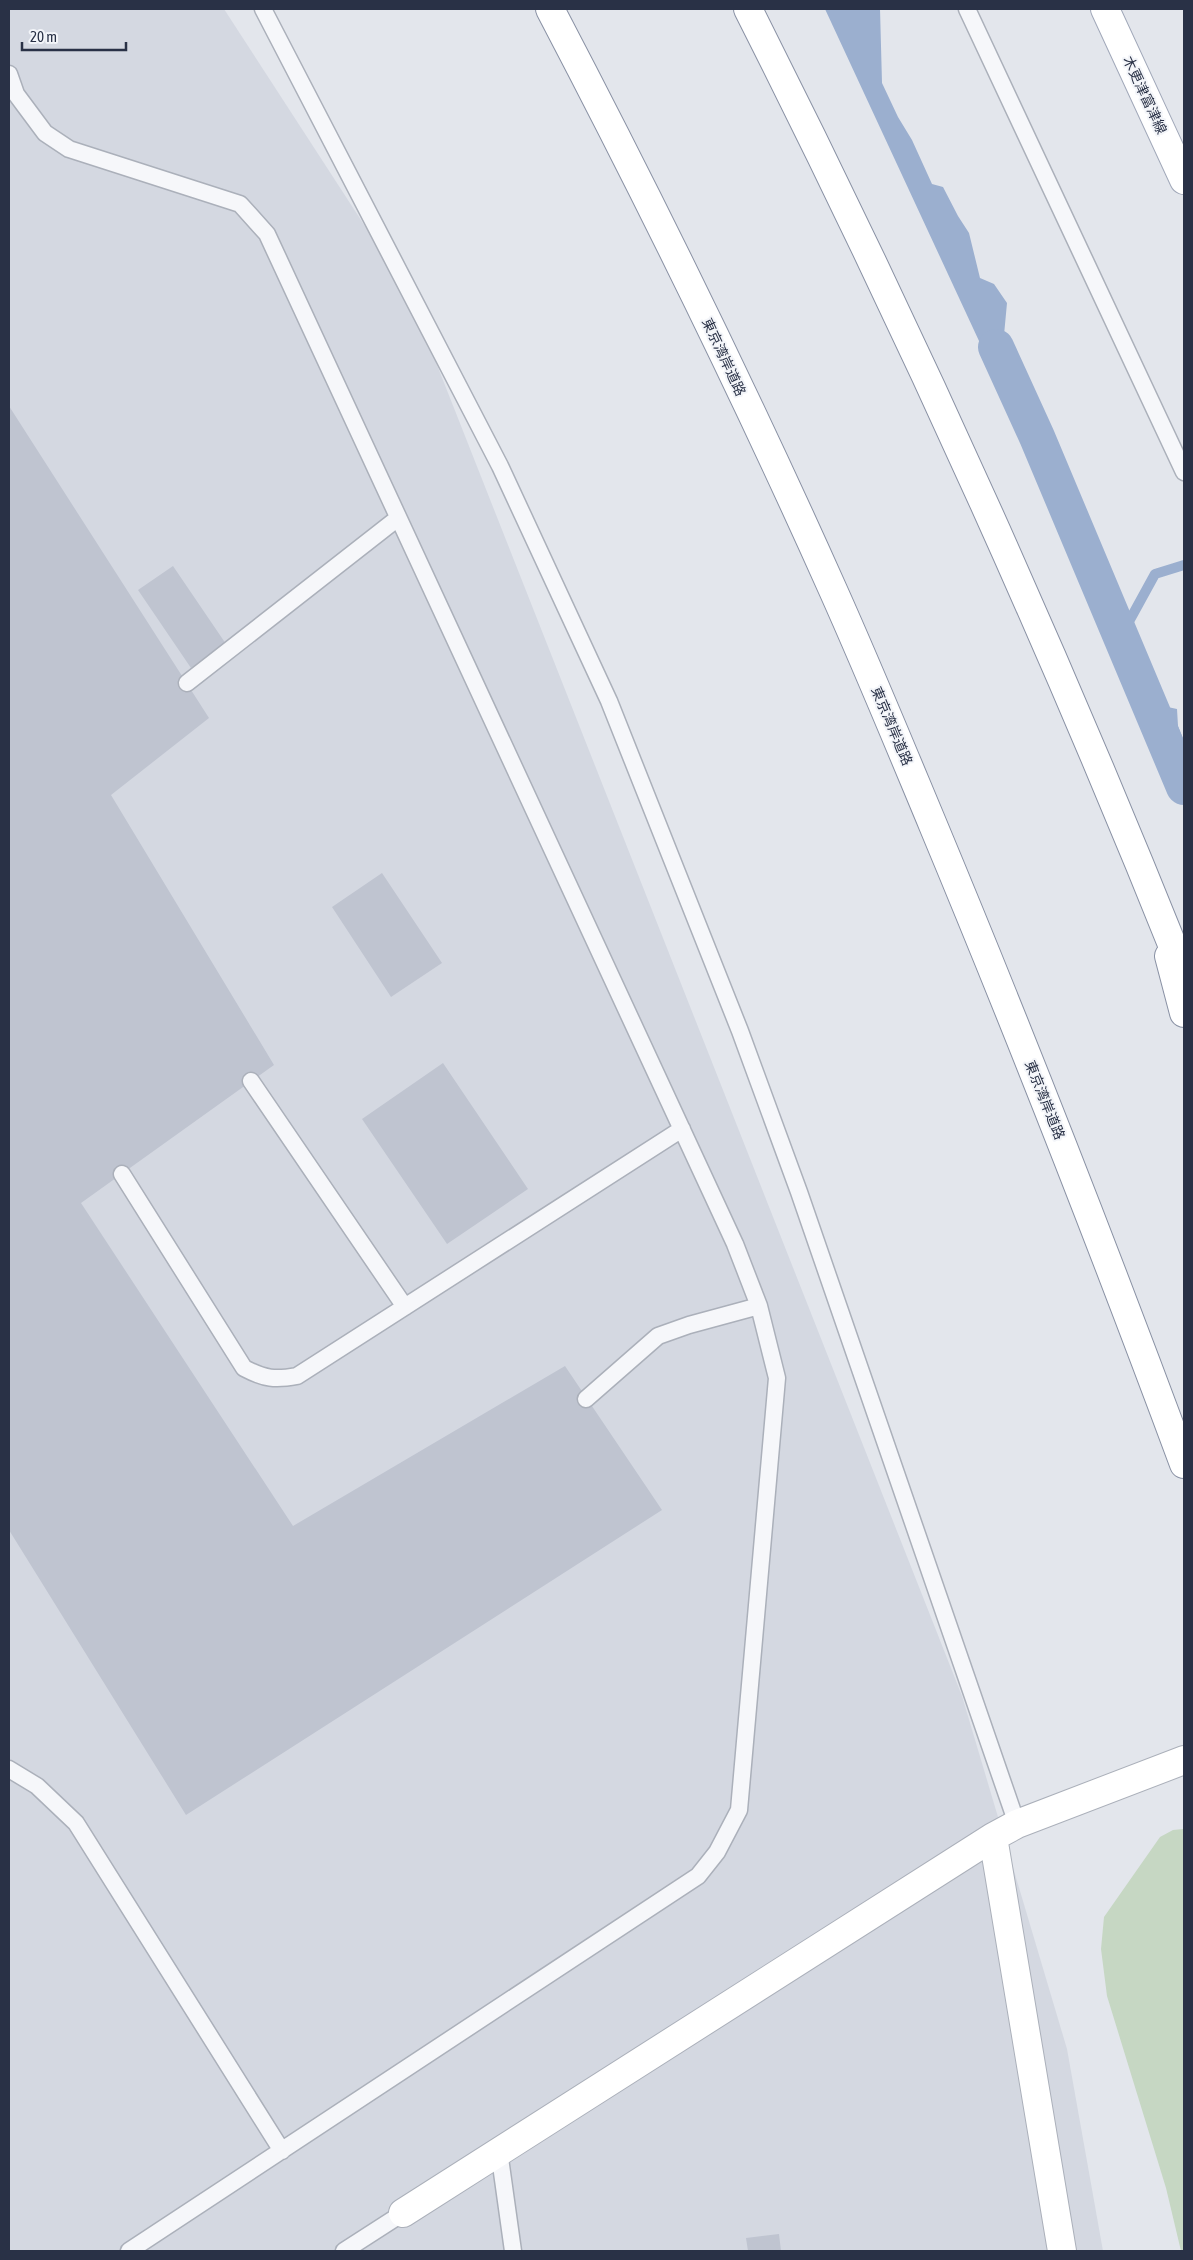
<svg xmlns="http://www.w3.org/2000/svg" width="1193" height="2260" font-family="'Asap Condensed','Noto Sans JP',sans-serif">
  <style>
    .built { fill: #d4d8e1 }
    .green { fill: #c6d7c3 }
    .water { fill: #9bafcf }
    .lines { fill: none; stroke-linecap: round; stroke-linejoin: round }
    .stream { stroke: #9bafcf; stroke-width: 10 }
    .canal { stroke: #9bafcf; stroke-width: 36 }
    .building { fill: #bfc4d0 }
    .lane-casing { stroke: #abb0ba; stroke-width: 19 }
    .secondary-casing { stroke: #abb0ba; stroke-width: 30 }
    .primary-casing { stroke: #a1a8b9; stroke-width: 30 }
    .highway-casing { stroke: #8991a4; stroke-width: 30 }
    .lane { stroke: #f6f7fa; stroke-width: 16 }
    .secondary { stroke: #fff; stroke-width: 28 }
    .primary { stroke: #fff; stroke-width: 28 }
    .highway { stroke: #fff; stroke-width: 28 }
    .labels { text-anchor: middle; stroke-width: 4; stroke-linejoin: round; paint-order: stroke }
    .street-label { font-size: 14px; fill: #293146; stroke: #f3f5f9 }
  </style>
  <rect width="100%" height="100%" fill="#e3e6ec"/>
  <path class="built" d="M9 9H224L409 294 962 1696 1067 2049 1103 2251H9Z"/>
  <path class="green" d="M1183 1829 1184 1830V2251H1181L1166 2188 1107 1996 1101 1949 1104 1917 1160 1837 1173 1830Z"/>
  <path class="water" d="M825 9H880L882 83 898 117 912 140 932 184 943 187 958 216 969 233 980 278 994 284 1007 303 1004 335 1027 386 1005 397Z
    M1133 666 1148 668 1163 706 1177 709 1178 726 1184 741V787Z"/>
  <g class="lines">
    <path class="stream" d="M1121 636 1155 574 1184 565"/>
    <path class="canal" d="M996 347 1037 437 1184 787"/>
  </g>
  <path class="building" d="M9 406 209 718 111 795 274 1065 81 1203 293 1526 565 1366 662 1510 186 1815 9 1530Z
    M173 566 226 644 191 668 138 590Z
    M382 873 442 963 391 997 332 907Z
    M443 1063 528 1189 447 1244 362 1119Z
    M779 2234 781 2251H748L746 2238Z"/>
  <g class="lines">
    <g class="lane-casing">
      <path id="lane" d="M263 9 500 466 609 701 740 1031 799 1192 1017 1824
        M967 9 1184 472
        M9 74 16 94 45 133 69 149 240 204 267 234 735 1244 759 1306 777 1378 739 1810 717 1852 698 1876 129 2251
        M187 683 398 518
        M251 1081 405 1307
        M122 1174 244 1368C265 1379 275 1380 297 1376L682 1129
        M586 1399 658 1336 689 1325 759 1306
        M9 1769 37 1786 76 1823 282 2151
        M499 2151 513 2251
        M344 2251 403 2213"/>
    </g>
    <g class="secondary-casing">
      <path id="secondary" d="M993 1837 1062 2251
        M403 2213 993 1837 1017 1824 1184 1760"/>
    </g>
    <g class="primary-casing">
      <path id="primary" d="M1105 9 1184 180"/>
    </g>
    <g class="highway-casing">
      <path id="highway" d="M550 9C650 200 745 393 833 590 868 668 900 746 933 825 1021 1036 1104 1249 1184 1464
        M748 9C907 324 1053 646 1184 974
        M1169 956 1184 1013"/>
    </g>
    <use href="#lane" class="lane"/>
    <use href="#secondary" class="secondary"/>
    <use href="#primary" class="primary"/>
    <use href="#highway" class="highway"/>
  </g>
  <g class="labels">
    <g class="street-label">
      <text transform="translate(1145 95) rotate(65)" y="5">木更津富津線</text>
      <text transform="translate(724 357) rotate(65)" y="5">東京湾岸道路</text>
      <text transform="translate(892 726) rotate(67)" y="5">東京湾岸道路</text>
      <text transform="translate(1045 1100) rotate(68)" y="5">東京湾岸道路</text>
    </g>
  </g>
  <rect width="1193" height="2260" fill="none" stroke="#293146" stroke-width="20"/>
  <path d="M22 42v8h104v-8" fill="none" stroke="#293146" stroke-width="2.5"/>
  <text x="30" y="42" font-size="15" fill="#293146" stroke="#f3f5f9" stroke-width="4" paint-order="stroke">20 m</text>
</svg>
